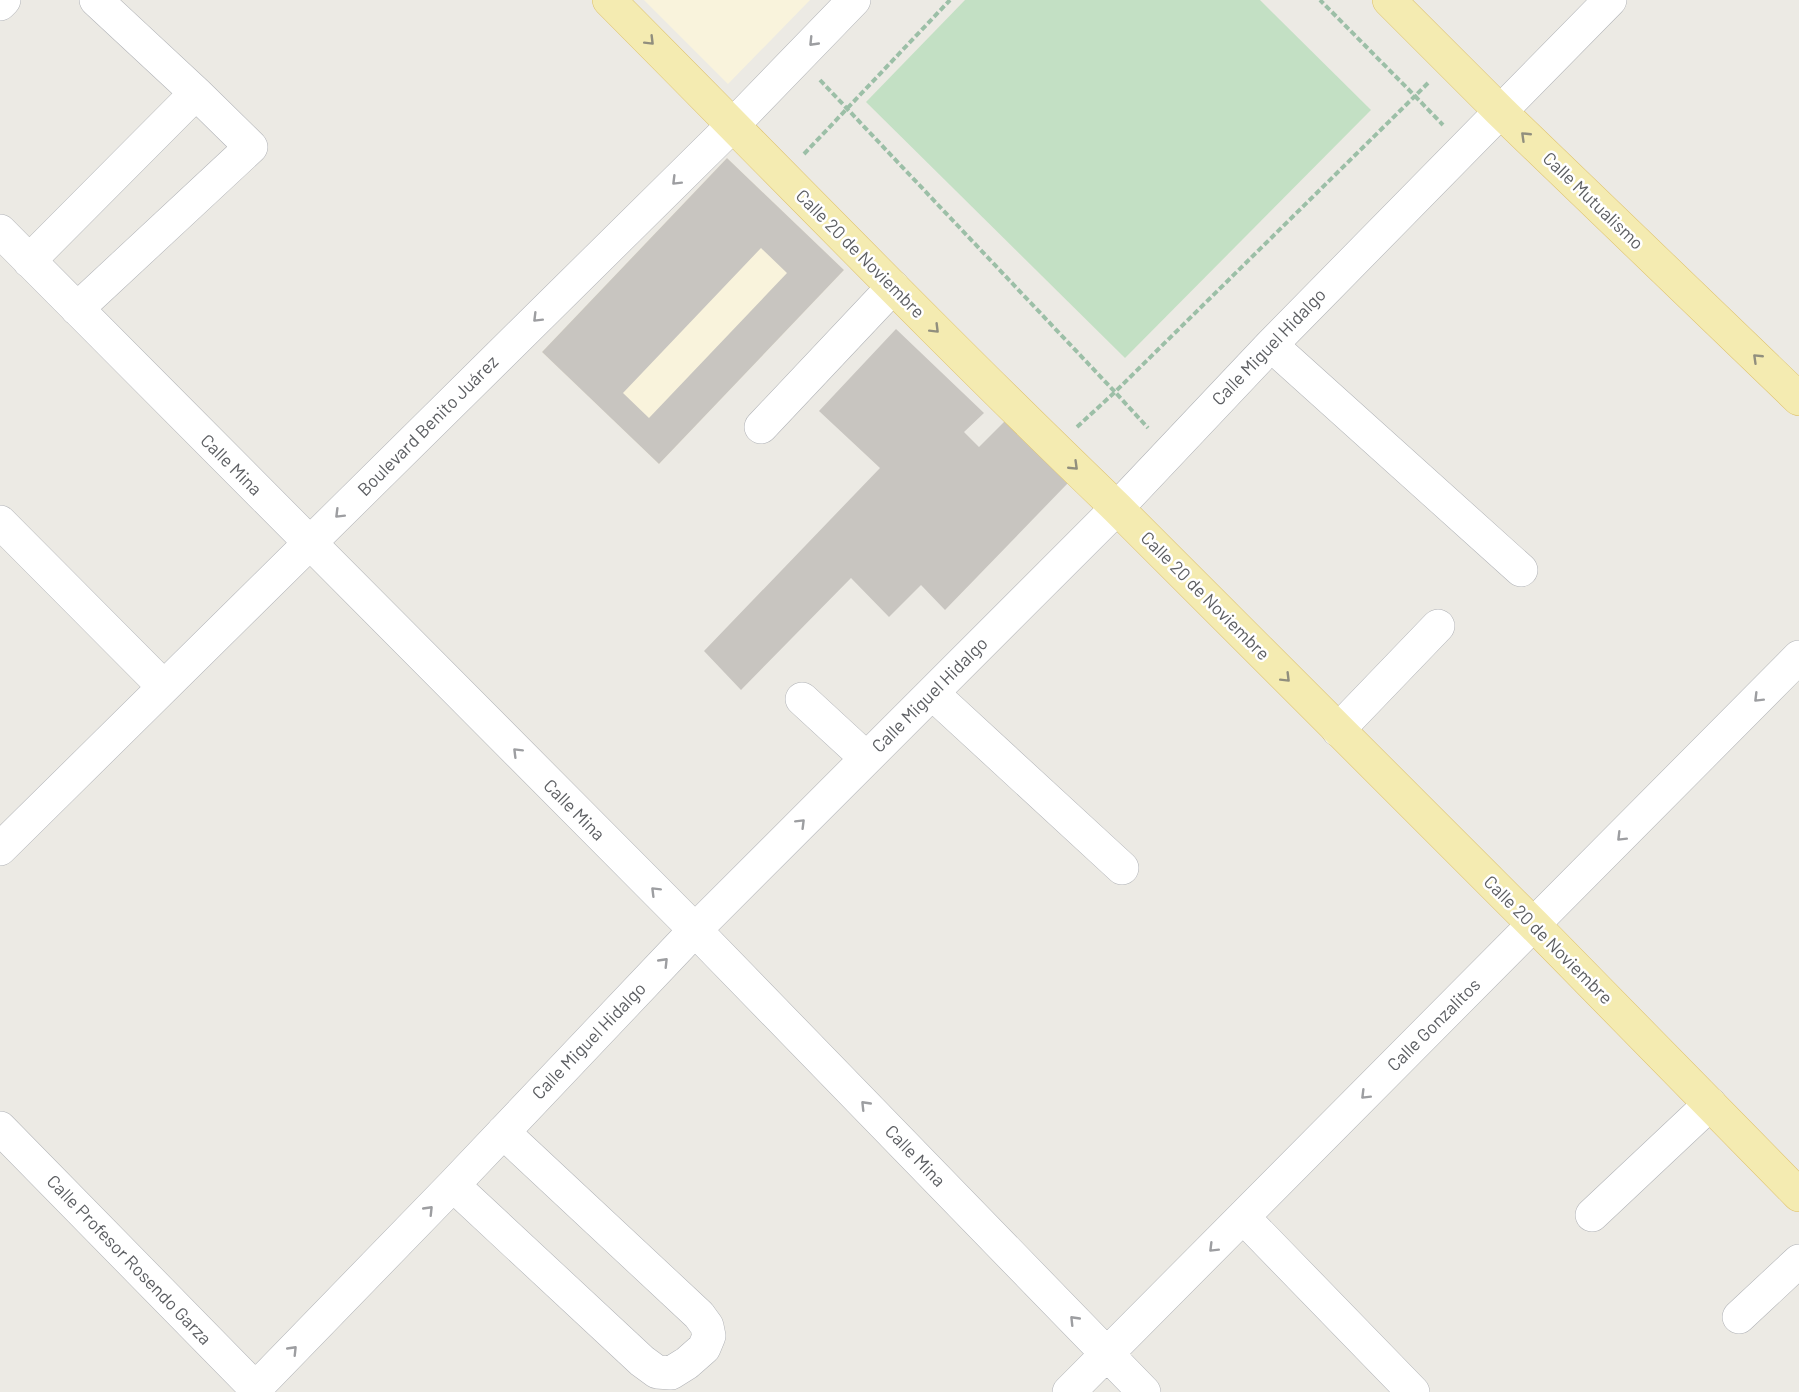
<svg xmlns="http://www.w3.org/2000/svg" width="1799" height="1392" font-family="Barlow,sans-serif">
  <style>
    .commercial { fill: #f9f3dc }
    .green { fill: #c3e0c4 }
    .building { fill: #c8c5c0; fill-rule: evenodd }
    .lines { fill: none; stroke-linecap: round; stroke-linejoin: round }
    .minor-casing { stroke: #b1b3b7; stroke-width: 34 }
    .major-casing { stroke: #dec16b; stroke-width: 34 }
    .path { stroke: #9cbfa7; stroke-width: 4; stroke-dasharray: 6 3; stroke-linecap: butt }
    .minor { stroke: #fff; stroke-width: 33 }
    .major { stroke: #f4ebb1; stroke-width: 33 }
    .oneway { stroke: #918f7e }
    .oneway2 { stroke: #9d9ea1 }
    .labels { text-anchor: middle; stroke-width: 5; stroke-linejoin: round; paint-order: stroke }
    .street-label { font-size: 18px; fill: #5c5e62; stroke: #fff }
  </style>
  <rect width="100%" height="100%" fill="#eceae4"/>
  <path class="commercial" d="M644 0H810L728 84Z
    M727 158 844 270 659 464 542 352Z"/>
  <path class="green" d="M965 0H1260L1371 110 1125 358 866 102Z"/>
  <path class="building" d="M727 158 844 270 659 464 542 352ZM761 248 787 273 649 418 623 393Z
    M896 329 984 413 964 432 979 447 1007 419 1068 483 945 610 921 585 889 617 851 578 741 690 704 651 880 468 819 411Z"/>
  <g class="lines">
    <g class="minor-casing">
      <path id="minor" d="M0 4 4 0
        M0 231 695 930 1144 1392
        M29 261 196 93 96 0
        M77 309 251 147 196 93
        M1271 345 1521 570
        M761 427 893 287
        M0 522 164 687
        M932 693 1122 868
        M802 699 866 758
        M1338 730 1438 626
        M0 849 733 125 854 0
        M0 1128 259 1392
        M453 1185 642 1361 657 1372 671 1373 687 1363 704 1348 709 1336 707 1326 699 1315 503 1132
        M1592 1215 1710 1104
        M1243 1217 1413 1392
        M1739 1317 1799 1261
        M252 1392 453 1185 695 930 1117 508 1271 345 1610 0
        M1069 1392 1799 657"/>
    </g>
    <g class="major-casing">
      <path id="major" d="M609 0C778 170 944 342 1117 508L1534 925 1799 1195
        M1389 0 1500 111 1799 399"/>
    </g>
    <path class="path" d="M820 80 1115 392 1415 96 1320 0
      M1428 83 1415 96 1443 125
      M804 154 950 0
      M1077 427 1115 392 1148 428"/>
    <use href="#minor" class="minor"/>
    <use href="#major" class="major"/>
  </g>
  <defs><path id="oneway-chevron" d="M-2-3.5L2.5 0L-2 3.5" fill="none" stroke-width="1.6" stroke-linecap="round" stroke-linejoin="round" transform="scale(1.5)"/></defs>
  <g class="oneway">
    <use href="#oneway-chevron" transform="translate(650 41) rotate(45)"/>
    <use href="#oneway-chevron" transform="translate(1525 136) rotate(-136)"/>
    <use href="#oneway-chevron" transform="translate(935 329) rotate(45)"/>
    <use href="#oneway-chevron" transform="translate(1757 358) rotate(-136)"/>
    <use href="#oneway-chevron" transform="translate(1074 466) rotate(44)"/>
    <use href="#oneway-chevron" transform="translate(1286 678) rotate(45)"/>
  </g>
  <g class="oneway2">
    <use href="#oneway-chevron" transform="translate(813 42) rotate(134)"/>
    <use href="#oneway-chevron" transform="translate(676 181) rotate(135)"/>
    <use href="#oneway-chevron" transform="translate(537 318) rotate(135)"/>
    <use href="#oneway-chevron" transform="translate(339 514) rotate(135)"/>
    <use href="#oneway-chevron" transform="translate(1758 698) rotate(135)"/>
    <use href="#oneway-chevron" transform="translate(517 752) rotate(-135)"/>
    <use href="#oneway-chevron" transform="translate(801 823) rotate(-45)"/>
    <use href="#oneway-chevron" transform="translate(1621 837) rotate(135)"/>
    <use href="#oneway-chevron" transform="translate(655 891) rotate(-135)"/>
    <use href="#oneway-chevron" transform="translate(664 962) rotate(-46)"/>
    <use href="#oneway-chevron" transform="translate(1365 1095) rotate(135)"/>
    <use href="#oneway-chevron" transform="translate(865 1105) rotate(-134)"/>
    <use href="#oneway-chevron" transform="translate(429 1210) rotate(-46)"/>
    <use href="#oneway-chevron" transform="translate(1213 1248) rotate(135)"/>
    <use href="#oneway-chevron" transform="translate(1074 1320) rotate(-134)"/>
    <use href="#oneway-chevron" transform="translate(293 1350) rotate(-46)"/>
  </g>
  <g class="labels">
    <g class="street-label">
      <text transform="translate(1593 201) rotate(44)" y="6">Calle Mutualismo</text>
      <text transform="translate(860 254) rotate(45)" y="6">Calle 20 de Noviembre</text>
      <text transform="translate(1269 347) rotate(-46)" y="6">Calle Miguel Hidalgo</text>
      <text transform="translate(428 426) rotate(-45)" y="6">Boulevard Benito Juárez</text>
      <text transform="translate(231 465) rotate(45)" y="6">Calle Mina</text>
      <text transform="translate(1205 596) rotate(45)" y="6">Calle 20 de Noviembre</text>
      <text transform="translate(930 695) rotate(-45)" y="6">Calle Miguel Hidalgo</text>
      <text transform="translate(574 810) rotate(45)" y="6">Calle Mina</text>
      <text transform="translate(1548 940) rotate(45)" y="6">Calle 20 de Noviembre</text>
      <text transform="translate(1434 1025) rotate(-45)" y="6">Calle Gonzalitos</text>
      <text transform="translate(589 1041) rotate(-46)" y="6">Calle Miguel Hidalgo</text>
      <text transform="translate(915 1156) rotate(46)" y="6">Calle Mina</text>
      <text transform="translate(129 1260) rotate(46)" y="6">Calle Profesor Rosendo Garza</text>
    </g>
  </g>
</svg>
